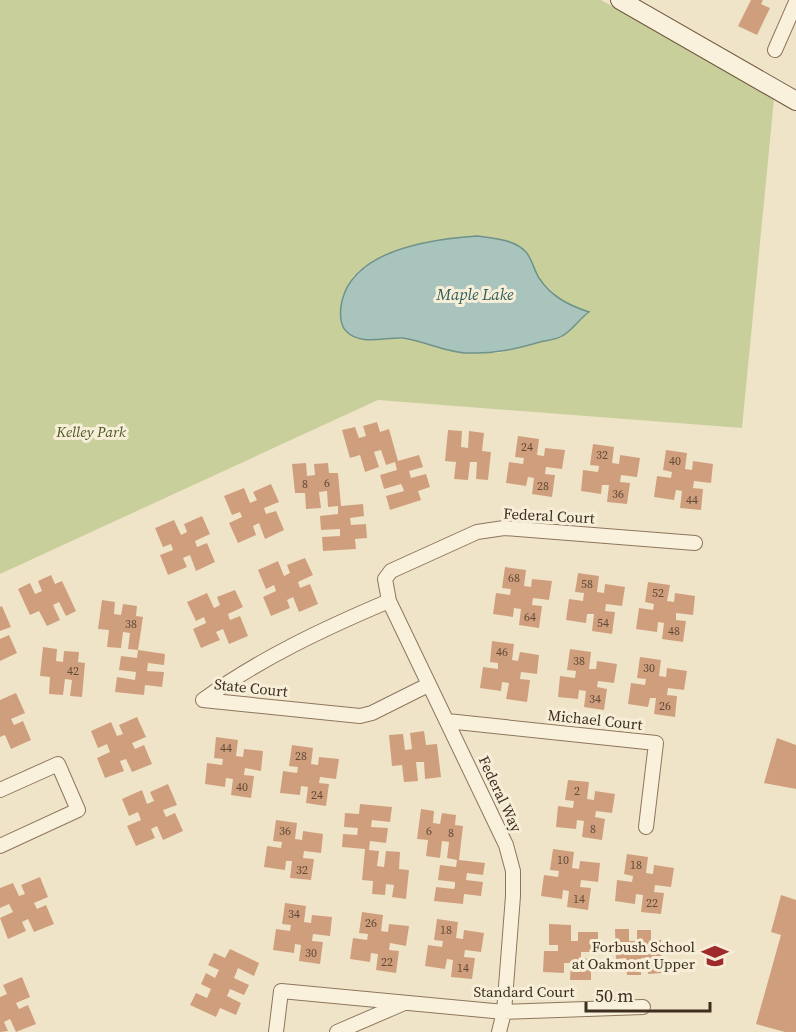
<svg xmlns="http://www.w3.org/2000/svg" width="796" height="1032" font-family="'Source Serif 4',serif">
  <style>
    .green { fill: #c9cf9b; fill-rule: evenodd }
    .water { fill: #a9c4bc; stroke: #6f938a; stroke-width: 1.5 }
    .building { fill: #cf9f7d }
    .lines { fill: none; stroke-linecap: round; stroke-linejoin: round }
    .street-casing { stroke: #8d765c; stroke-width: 16 }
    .secondary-casing { stroke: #6f573f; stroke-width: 20 }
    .street { stroke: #faf1dc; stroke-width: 14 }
    .secondary { stroke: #faf1dc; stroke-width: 18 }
    .labels { text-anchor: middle; stroke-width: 6; stroke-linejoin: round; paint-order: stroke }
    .number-label { font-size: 12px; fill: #624a37 }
    .park-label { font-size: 15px; font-style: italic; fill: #4d5a26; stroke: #f7eed8 }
    .street-label { font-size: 15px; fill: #3d2e20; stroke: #f7eed8 }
    .poi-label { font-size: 15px; fill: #3d2e20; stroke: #f7eed8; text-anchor: end }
    .water-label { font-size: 16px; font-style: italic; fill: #2f5d5a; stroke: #f7eed8 }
  </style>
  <rect width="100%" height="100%" fill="#f0e4c8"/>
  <path class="green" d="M0 0H601L774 99 742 428 378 400 0 574ZM477 236 499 239 526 252 539 278 566 305 576 321 562 337 498 353H468L407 339H362L346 332C347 319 343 297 348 285 362 251 444 238 477 236Z"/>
  <path class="water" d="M477 236C492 238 514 239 526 252 532 259 534 270 539 278 552 297 568 305 589 312 579 319 572 331 562 336 556 340 547 340 540 342 516 349 494 354 469 353 447 353 425 341 403 338 385 337 360 346 346 331 339 324 340 309 342 301 354 249 433 239 477 236Z"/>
  <path class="building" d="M751 0H763L761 4 770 8 757 35 738 26Z
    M377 422 380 432 389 429 398 461 419 455 423 467 409 471 411 478 426 474 430 487 418 491 421 500 390 510 386 496 404 491 403 488 401 484 384 489 380 475 397 470 395 462 386 465 381 450 377 451 374 452 379 467 365 472 360 455 350 458 342 430 355 427 359 438 366 436 363 426Z
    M448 430 462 431 461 447 468 448 469 431 484 433 482 451 491 452 488 480 476 479 477 462H470L468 480 454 479 456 462 445 461Z
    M518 436 539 439 537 455 544 456 545 448 565 450 562 469 546 467 545 474 555 475 552 497 532 494 534 478 528 477 526 486 506 483 509 462 523 464 524 458 515 457Z
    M593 444 614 447 612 463 619 464 620 455 640 458 637 477 621 475 620 482 630 483 627 504 607 502 609 485H602L601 494 581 491 583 470 598 472 599 466 590 465Z
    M666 450 687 453 685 469 692 470 693 461 713 464 711 483 694 481 693 488 703 489 701 510 680 508 682 491 676 490 674 500 654 497 657 476 671 478 672 472 663 470Z
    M306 463 307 476 315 475 314 464 328 463 329 473H338L341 506 363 504 364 516 350 518 351 525 366 524 367 538 355 539 356 549 323 551 322 537 340 536V529L321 530 320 516 338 514V506L328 507 327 491 319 492 321 508 306 509 305 493H295L292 464Z
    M271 484 279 502 264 508 266 514 276 511 284 530 265 539 259 523 253 526 256 535 238 543 229 523 242 517 240 512 232 515 224 496 244 488 250 503 257 500 253 492Z
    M202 516 210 534 195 541 197 547 207 543 215 562 196 571 190 555 183 558 187 567 168 575 160 555 173 550 171 544 163 547 155 528 174 520 181 535 187 532 184 524Z
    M305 558 313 575 298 582 300 588 310 584 318 604 299 612 293 597 287 600 290 608 271 616 263 597 276 591 274 585 266 589 258 570 278 561 284 576 290 573 287 565Z
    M505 567 526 570 524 586 531 587 532 579 552 581 549 600 533 598 532 605 542 606 539 628 519 625 521 609 514 608 513 617 493 614 496 593 510 595 511 589 502 588Z
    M578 573 599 576 597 592 604 593 605 584 625 587 622 606 606 604 605 611 615 612 612 634 592 631 594 614H587L586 623 566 620 569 599 583 601 584 593 575 592Z
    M51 575 55 584 62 581 76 611 66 616 59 602 53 605 60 620 47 626 39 611 30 615 18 589 30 583 35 594 42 591 38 581Z
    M648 582 670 585 667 601 674 602 675 593 695 596 693 615 676 613V620L686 621 683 642 662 639 664 623 658 622 657 632 636 629 639 608 653 610 654 604 645 602Z
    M235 590 243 607 228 614 230 620 240 616 248 636 229 644 223 629 216 632 220 640 201 648 193 629 206 623 204 617 196 621 187 602 207 593 214 608 220 605 217 597Z
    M102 600 115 602 114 614 121 615 123 604 137 606 136 616 143 617 138 650 165 654 164 665 148 663 147 671 164 672 162 687 145 685 144 695 115 692 117 677 135 680 136 672 119 670 121 656 137 658 138 650 128 649 130 633 123 632 121 648 107 647 109 630 98 629Z
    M2 606 11 627 0 631V607Z
    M9 635 17 653 0 661V639Z
    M492 641 514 644 512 660 518 661 520 652 539 655 537 674 521 672 520 679 530 680 527 702 506 699 509 683 502 682 501 691 480 688 483 667 498 669V663L490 662Z
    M43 647 57 649 56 661 63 662 64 651 79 652 78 662 85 663 82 697 70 696 72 680 65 679 63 695 49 694 50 677 40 676Z
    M570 649 591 652 589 669H596L597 661 617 664 614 683 598 681 597 687 607 689 604 710 584 707 586 691 579 690 578 699 558 697 560 676 575 678 576 671 567 670Z
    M640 657 661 660 659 676 666 677 667 668 687 671 684 690 668 688 667 695 677 696 675 717 654 714 656 698H650L648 707 628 704 631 683 645 685 646 679 637 678Z
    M16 693 25 713 11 719 14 725 23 721 31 740 11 749 5 735 0 737V700Z
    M137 717 146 737 132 743 135 749 144 745 152 764 132 772 126 759 120 761 124 771 105 778 97 758 110 752 107 744 98 748 91 731 111 722 117 736 123 734 119 725Z
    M424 731 426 745 437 744 441 777 425 779 424 762H416L418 781 404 782 402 765 392 766 389 735 403 734 405 750 412 749 410 733Z
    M216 737 238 740 236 756 243 757 244 749 263 751 261 771 245 768 244 775 254 776 251 798 231 795 233 779 226 778 225 787 205 784 207 763 222 765 223 759 214 758Z
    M777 738 796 745V789L764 783Z
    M292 745 313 748 311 764 318 765 319 757 339 759 336 779 320 777 319 783 329 784 326 806 306 803 308 787 301 786 300 795 280 793 283 771 297 773 298 767 289 766Z
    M568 780 589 782 587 799 594 800 595 791 615 794 612 813 596 811 595 817 605 819 602 840 582 837 584 821 577 820 576 829 556 827 558 806 573 808 574 801 565 800Z
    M168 784 177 805 163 810 166 817 175 813 183 831 163 840 157 826 151 829 155 838 136 846 127 826 141 820 138 812 129 816 122 799 142 790 147 804 154 801 150 792Z
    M360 804 392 807 390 822 372 820 371 827 388 828 386 843 370 841 369 850 379 851 377 866 384 867 386 851 400 852 399 869 409 870 406 899 392 897 394 885 386 884 385 895 372 894 373 881 362 880 365 849 342 847 343 834 357 835 358 828 344 827 345 813 359 814Z
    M421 809 434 811 433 823 440 824 442 813 456 815 455 825 463 826 459 860 485 863 483 875 467 873 466 880 483 882 481 896 464 894 463 904 434 901 436 887 454 889 455 886V882L438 880 440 865 456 867 457 860 447 858 449 842 442 841 440 858 426 856 428 840 417 839Z
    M276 820 297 823 295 839 302 840 303 831 323 834 321 853 304 851 303 858 314 859 311 880 290 878 292 861H286L285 870 264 867 267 846 281 848 282 842 273 841Z
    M553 849 574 852 572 868 579 869 580 861 600 863 598 882 581 880 580 887 591 888 588 910 567 907 569 891 563 890 562 899 541 896 544 875 558 877 559 871 550 870Z
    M627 854 648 857 646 873 653 874 654 865 674 868 671 887 655 885 654 892 664 893 661 914 641 912 643 895 636 894 635 904 615 901 617 880 632 882 633 876 624 874Z
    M40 877 48 897 34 903 37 909 46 905 54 924 34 932 28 919 22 922 26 931 8 939 0 918 13 912 9 904 0 908V888L13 883 19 896 25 894 21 885Z
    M781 895 796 900V1032H785L756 1024 781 935 771 932Z
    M285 903 306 906 304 922 311 923 312 915 332 917 330 936 313 934 312 941 323 942 320 964 299 961 301 945 295 944 294 953 273 950 276 929 290 931 291 925 282 924Z
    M362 912 383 915 381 931 388 932 389 924 409 926 406 946 390 943 389 950 399 951 396 973 376 970 378 954 371 953 370 962 350 959 353 938 367 940 368 934 359 933Z
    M437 919 458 922 456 938 463 939 464 930 484 933 481 952 465 950 464 957 475 958 472 979 451 977 453 960 447 959 445 969 425 966 428 945 442 947 443 941 434 940Z
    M549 924 571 925V941H578V932H598V952H581V958L591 959V980H570L571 963H564V973L543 972 544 951H558V945H549Z
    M615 929H629V941H637V930H651V940H661L662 973 648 974V958H641V975H627L626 958 616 959Z
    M230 949 259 963 254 976 238 968 234 978 249 985 244 995 230 989 227 996 241 1003 236 1015 220 1008 216 1017 190 1005 196 993 207 998 211 989 201 984 206 973 215 978 219 970 208 965 214 953 225 958Z
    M22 977 30 997 16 1003 19 1009 28 1005 36 1024 16 1032 10 1019 4 1022 8 1031 0 1032V997L7 994 3 985Z"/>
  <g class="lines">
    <g class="street-casing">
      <path id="street" d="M775 50 796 2
        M203 700 360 716 372 713 428 685
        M203 700C259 659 325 628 389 601
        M447 721 656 743 646 827
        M0 790 58 764 78 810 0 846
        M276 1032 281 991 504 1012 643 1007
        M337 1032 402 1004
        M499 1032 504 1012 513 896V871L506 845 389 601 385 579 391 571 477 532 504 528 695 543"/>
    </g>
    <g class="secondary-casing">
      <path id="secondary" d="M620 0 796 101"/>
    </g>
    <use href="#street" class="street"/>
    <use href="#secondary" class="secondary"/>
  </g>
  <defs>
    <g id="school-bare" transform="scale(2.07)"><path d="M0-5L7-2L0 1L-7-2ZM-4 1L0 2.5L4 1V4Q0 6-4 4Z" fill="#9e2a2b" stroke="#f7eed8" stroke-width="2.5" paint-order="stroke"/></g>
  </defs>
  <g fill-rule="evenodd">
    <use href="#school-bare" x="715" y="956"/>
  </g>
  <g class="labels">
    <g class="number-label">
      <text x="527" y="451">24</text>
      <text x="602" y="459">32</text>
      <text x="675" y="465">40</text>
      <text x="327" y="487">6</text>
      <text x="305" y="488">8</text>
      <text x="543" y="490">28</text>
      <text x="618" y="498">36</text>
      <text x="692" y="504">44</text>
      <text x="514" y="582">68</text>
      <text x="587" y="588">58</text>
      <text x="658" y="597">52</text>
      <text x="530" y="621">64</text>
      <text x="603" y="627">54</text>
      <text x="131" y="628">38</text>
      <text x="674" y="635">48</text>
      <text x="502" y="656">46</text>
      <text x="579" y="665">38</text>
      <text x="649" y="672">30</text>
      <text x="73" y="675">42</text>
      <text x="595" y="703">34</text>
      <text x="665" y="710">26</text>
      <text x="226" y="752">44</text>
      <text x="301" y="760">28</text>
      <text x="242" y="791">40</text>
      <text x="577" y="795">2</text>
      <text x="317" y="799">24</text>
      <text x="593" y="833">8</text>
      <text x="285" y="835">36</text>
      <text x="429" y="835">6</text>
      <text x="451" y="837">8</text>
      <text x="563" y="864">10</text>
      <text x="636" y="869">18</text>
      <text x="302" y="874">32</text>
      <text x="579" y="903">14</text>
      <text x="652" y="907">22</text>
      <text x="294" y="918">34</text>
      <text x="371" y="927">26</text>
      <text x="446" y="934">18</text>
      <text x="311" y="957">30</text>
      <text x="387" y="966">22</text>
      <text x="463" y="972">14</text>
    </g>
    <g class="park-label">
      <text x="91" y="437">Kelley Park</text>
    </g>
    <g class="street-label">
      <text transform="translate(549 516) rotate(3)" y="5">Federal Court</text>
      <text transform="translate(251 688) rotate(6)" y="5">State Court</text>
      <text transform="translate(595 720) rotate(6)" y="5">Michael Court</text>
      <text transform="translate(500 794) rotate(65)" y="5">Federal Way</text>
      <text x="524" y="997">Standard Court</text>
    </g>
    <g class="poi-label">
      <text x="695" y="952">Forbush School<tspan x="695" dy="17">at Oakmont Upper</tspan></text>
    </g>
    <g class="water-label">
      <text x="475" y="300">Maple Lake</text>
    </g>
  </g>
  <path d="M586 1002v9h124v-9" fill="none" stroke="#3d2e20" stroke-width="3"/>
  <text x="595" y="1002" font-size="18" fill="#3d2e20" stroke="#f7eed8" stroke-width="4.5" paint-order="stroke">50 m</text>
</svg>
